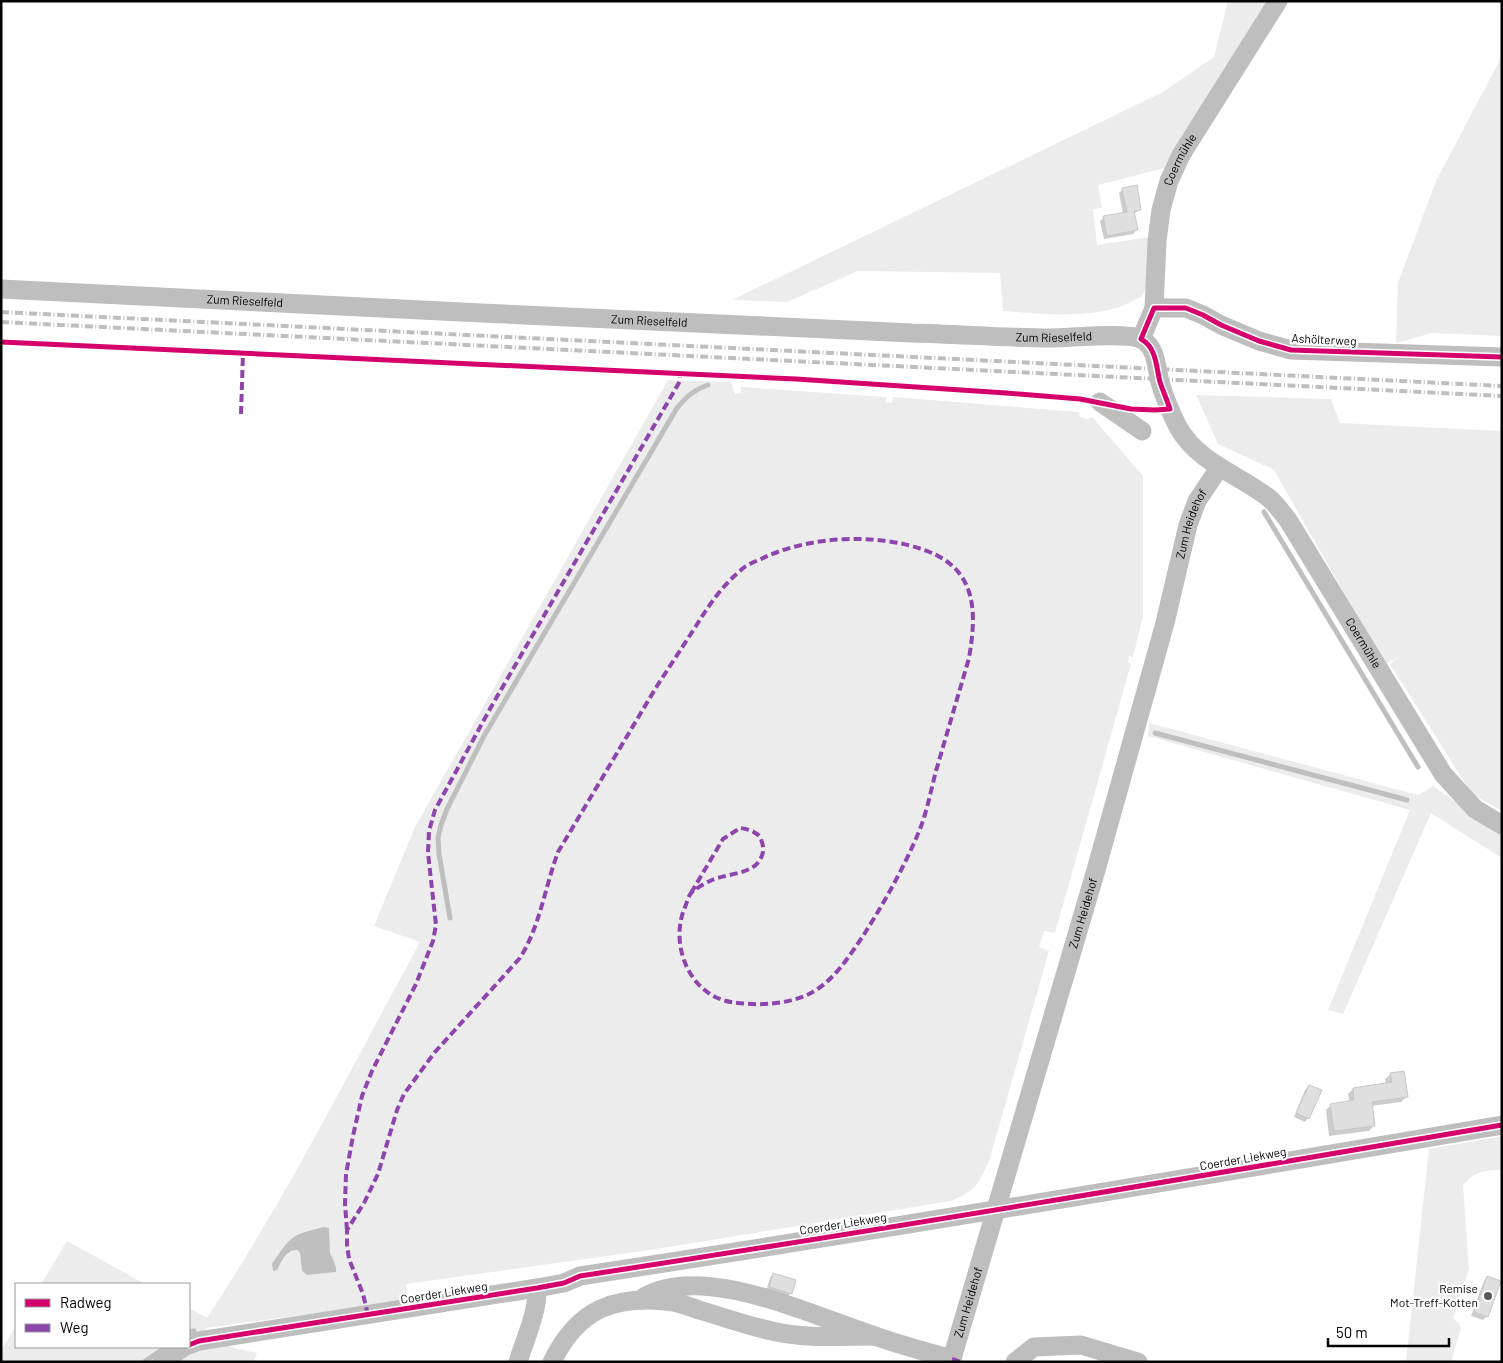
<svg xmlns="http://www.w3.org/2000/svg" width="1503" height="1363" font-family="Barlow,sans-serif">
  <style>
    .green { fill: #ececec; fill-rule: evenodd }
    .water { fill: #bfbfbf }
    .shadow { fill: #0003 }
    .lines { fill: none; stroke-linecap: round; stroke-linejoin: round }
    .stream { stroke: #bfbfbf; stroke-width: 5 }
    .building { fill: #dfdfdf; stroke: #c7c7c7 }
    .minor { stroke: #bebebe; stroke-width: 19 }
    .rail { stroke: #bebebe; stroke-width: 4; stroke-dasharray: 8 2.5 1 2.5; stroke-linecap: butt }
    .quiet { stroke: #8e44ad; stroke-width: 4; stroke-dasharray: 8 4; stroke-linecap: butt }
    .cycleway-casing { stroke: #fff; stroke-width: 8 }
    .cycleway { stroke: #d6006c; stroke-width: 5 }
    .poi-dot { fill: #595959; stroke: #fff; stroke-width: 2 }
    .labels { text-anchor: middle; stroke-width: 4.5; stroke-linejoin: round; paint-order: stroke }
    .street-label { font-size: 12px; fill: #000; stroke: #fff }
    .poi-label { font-size: 12px; fill: #000; stroke: #fff; text-anchor: end }
  </style>
  <rect width="100%" height="100%" fill="#fff"/>
  <path class="green" d="M1228 1H1273L1218 89 1165 168 1098 185 1102 208 1093 209 1097 245 1150 237V279L1142 296C1134 300 1125 305 1117 308 1080 318 1041 314 1003 311L1000 273 858 271 787 302 732 300 1163 92 1214 57Z
    M1502 56V336L1432 333 1396 343 1398 283 1436 181Z
    M668 380 731 382 735 394 741 393V387L886 397V402L892 403 893 397 1079 412 1080 417 1087 419 1092 417 1143 476V617L1133 657 1129 656 1128 662 1131 664 1055 933 1044 931 1039 947 1049 951 990 1158C980 1182 976 1192 950 1201L650 1250 406 1284 409 1300 206 1328 205 1335 234 1348 257 1353 253 1362H1V1350L16 1326V1347H189V1308L207 1318C286 1198 351 1069 420 942L374 926 415 827ZM324 1227 336 1272 307 1275 302 1271 300 1253 298 1250H292L287 1252Z
    M1196 395 1331 399 1340 423 1502 431V811L1472 794 1390 664 1401 655 1385 665 1274 470 1218 444Z
    M1149 723 1418 795 1433 786 1474 815 1502 832V858L1431 813 1343 1014 1328 1010 1410 810 1148 736Z
    M1502 1136V1170C1484 1170 1474 1172 1463 1185L1469 1269 1453 1318 1459 1323 1461 1328 1451 1362H1406L1429 1149Z
    M67 1241 145 1284H41Z"/>
  <path class="water" d="M324 1227 329 1228 330 1252 336 1267V1272L307 1275 302 1271 300 1253 298 1250C286 1249 282 1261 277 1270L273 1271 272 1264C291 1236 291 1235 324 1227Z"/>
  <path class="shadow" d="M1123 189 1140 210 1133 214 1136 230 1133 234 1104 239 1100 221 1104 217 1123 214 1119 193Z
    M1391 1074 1406 1097 1401 1102 1371 1106 1374 1125 1369 1131 1329 1136 1326 1110 1331 1105 1349 1102 1348 1094 1353 1089 1386 1084 1385 1079Z
    M1309 1086 1308 1118 1305 1122 1294 1117 1305 1090Z
    M773 1274 791 1293 787 1297 766 1291 770 1278Z
    M1488 1277 1487 1316 1483 1320 1471 1316 1484 1281Z"/>
  <g class="lines">
    <path class="stream" d="M1264 512 1418 767
      M1155 733 1407 800
      M450 918 439 854 438 838 441 825 447 809 484 736 677 408C687 396 694 390 708 385
      M189 1332 194 1331
      M144 1362 166 1347"/>
  </g>
  <path class="building" d="M1137 185 1141 210 1134 211 1138 230 1107 236 1103 216 1127 212 1122 188Z
    M1404 1071 1408 1097 1372 1102 1375 1126 1334 1131 1330 1104 1354 1100 1353 1088 1392 1082 1390 1073Z
    M1309 1085 1322 1090 1309 1119 1296 1113Z
    M773 1273 796 1280 792 1294 769 1287Z
    M1487 1276 1501 1281 1488 1317 1474 1312Z"/>
  <g class="lines">
    <g class="minor">
      <path id="s1" d="M1 289C305 304 608 320 912 333 958 334 1005 338 1051 338 1070 338 1127 332 1141 339 1157 347 1156 367 1160 382 1164 397 1171 413 1178 427 1199 464 1239 474 1270 499 1277 505 1282 513 1288 520L1443 774 1475 809 1502 825"/>
      <path d="M1154 308H1186L1203 315 1221 325 1259 341 1291 350 1502 357"/>
      <path id="s2" d="M1141 339 1154 308 1157 241 1161 210 1169 181 1181 155 1278 1"/>
      <path d="M1100 402 1142 431"/>
      <path d="M644 1297C703 1262 816 1317 875 1336 900 1345 926 1352 952 1359"/>
      <path d="M189 1345 199 1341 537 1288 564 1283 580 1276C888 1229 1195 1177 1502 1125"/>
      <path d="M162 1362 184 1347"/>
      <path d="M518 1362C525 1339 538 1312 537 1288"/>
      <path d="M552 1362C578 1308 616 1294 674 1302 682 1304 691 1307 699 1310 723 1317 748 1326 772 1331 805 1339 841 1336 875 1336"/>
      <path id="s3" d="M951 1362 1096 870 1165 623 1188 525 1197 501 1219 468"/>
      <path d="M1015 1362 1034 1347 1081 1345 1138 1362"/>
    </g>
    <path class="rail" d="M1 312 1502 386
      M1 322 1502 396"/>
    <path class="quiet" d="M241 414 243 353
      M347 1230 345 1204 346 1174 353 1136 362 1096 372 1071 416 984 433 941 436 925 428 853 429 831 435 810 491 707 680 381V374
      M368 1315 363 1294 349 1259 347 1245V1230L364 1203 378 1174 397 1110 404 1094 435 1052 520 958C540 926 545 887 558 852 591 797 624 741 657 686 670 666 683 646 696 626 709 605 722 586 741 570 746 565 754 562 761 559 808 536 877 532 927 551 977 570 977 612 969 658 958 696 947 733 936 771 931 790 927 811 920 829 905 866 884 903 863 936 848 958 833 982 809 994 786 1005 756 1006 731 1002 689 995 669 944 685 907 687 903 688 897 691 893 695 889 705 883 710 881 728 872 758 876 763 852 764 848 762 841 760 837 755 831 747 829 740 828L723 839 691 893
      M952 1359 961 1362"/>
    <g class="cycleway-casing">
      <path id="cycleway" d="M1 342 796 379 1006 393 1080 399 1131 409 1155 410 1170 409C1167 400 1163 391 1160 382 1156 367 1157 348 1141 339L1154 308H1186L1203 315 1221 325 1259 341 1291 350 1502 357
        M189 1345 199 1341 537 1288 564 1283 580 1276C888 1229 1195 1177 1502 1125"/>
    </g>
    <use href="#cycleway" class="cycleway"/>
  </g>
  <circle class="poi-dot" cx="1488" cy="1296" r="5"/>
  <g class="labels">
    <g class="street-label">
      <text dy="4" stroke="none"><textPath href="#s2" startOffset="186">Coermühle</textPath></text>
      <text dy="4" stroke="none"><textPath href="#s1" startOffset="244">Zum Rieselfeld</textPath></text>
      <text dy="4" stroke="none"><textPath href="#s1" startOffset="649">Zum Rieselfeld</textPath></text>
      <text dy="4" stroke="none"><textPath href="#s1" startOffset="1054">Zum Rieselfeld</textPath></text>
      <text transform="translate(1324 340) rotate(3)" y="4">Ashölterweg</text>
      <text dy="4" stroke="none"><textPath href="#s3" startOffset="872">Zum Heidehof</textPath></text>
      <text dy="4" stroke="none"><textPath href="#s1" startOffset="1529">Coermühle</textPath></text>
      <text dy="4" stroke="none"><textPath href="#s3" startOffset="468">Zum Heidehof</textPath></text>
      <text transform="translate(1243 1159) rotate(-10)" y="4">Coerder Liekweg</text>
      <text transform="translate(843 1224) rotate(-9)" y="4">Coerder Liekweg</text>
      <text transform="translate(444 1293) rotate(-9)" y="4">Coerder Liekweg</text>
      <text dy="4" stroke="none"><textPath href="#s3" startOffset="62">Zum Heidehof</textPath></text>
    </g>
    <g class="poi-label">
      <text x="1478" y="1293">Remise<tspan x="1478" dy="14">Mot-Treff-Kotten</tspan></text>
    </g>
  </g>
  <rect width="1503" height="1363" fill="none" stroke="#000000" stroke-width="5"/>
  <rect x="15" y="1283" width="175" height="65" fill="#ffffff" stroke="#999999"/>
  <rect x="25" y="1299" width="25" height="8" fill="#d6006c" stroke="#999999"/>
  <text x="60" y="1308" font-size="15" fill="#000000">Radweg</text>
  <rect x="25" y="1324" width="25" height="8" fill="#8e44ad" stroke="#999999"/>
  <text x="60" y="1333" font-size="15" fill="#000000">Weg</text>
  <path d="M1328 1338v8h121v-8" fill="none" stroke="#000000" stroke-width="2.5"/>
  <text x="1336" y="1338" font-size="15" fill="#000000" stroke="#ffffff" stroke-width="4" paint-order="stroke">50 m</text>
</svg>
